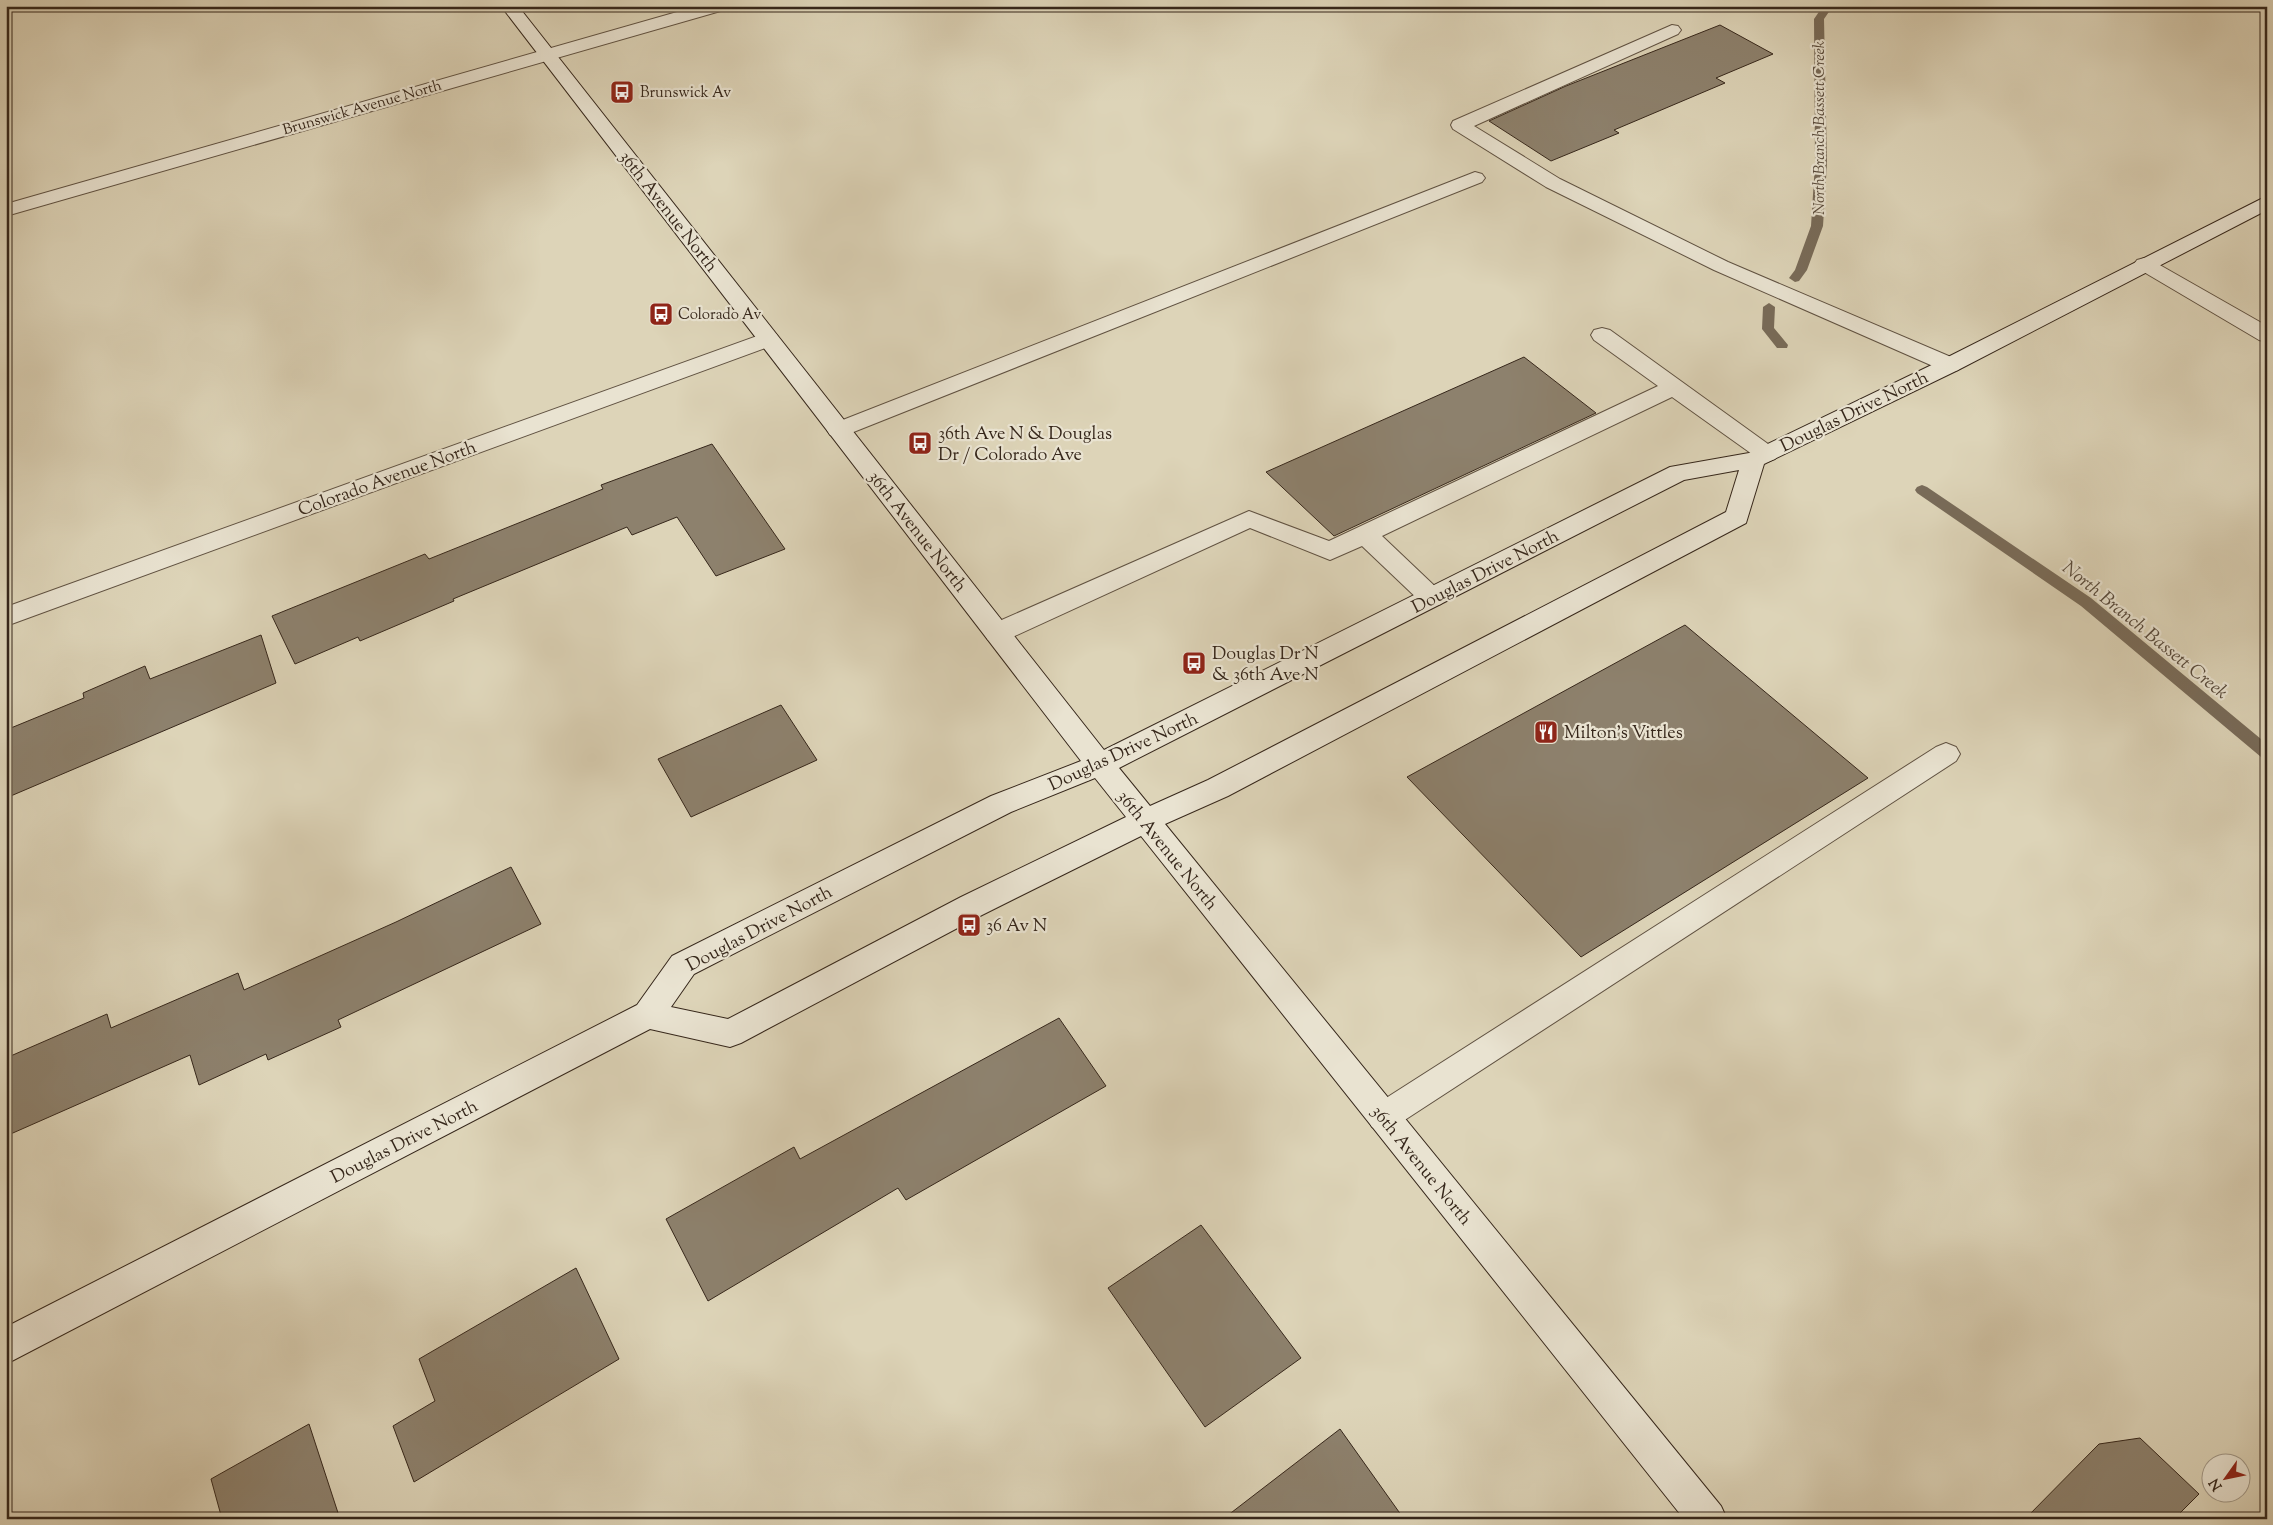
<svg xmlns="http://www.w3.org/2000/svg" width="2273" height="1525" font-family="'Sorts Mill Goudy',serif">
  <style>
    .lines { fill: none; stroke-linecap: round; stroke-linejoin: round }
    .stream { fill: #786b59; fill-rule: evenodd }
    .building { fill: #8d816d; stroke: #36271b }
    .lane-casing { stroke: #605242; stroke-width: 2 }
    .street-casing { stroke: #605242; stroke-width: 2 }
    .secondary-casing { stroke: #36271b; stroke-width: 2 }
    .lane { fill: #e9e3d1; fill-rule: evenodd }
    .street { fill: #e9e3d1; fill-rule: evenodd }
    .secondary { fill: #e9e3d1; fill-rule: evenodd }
    .labels { text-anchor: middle; stroke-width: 4.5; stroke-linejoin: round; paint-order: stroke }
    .far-poi-label { font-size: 15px; fill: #36271b; stroke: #e9e3d1; text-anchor: start }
    .far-street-label { font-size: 15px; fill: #36271b; stroke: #e9e3d1 }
    .far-water-label { font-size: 16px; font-style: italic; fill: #57493a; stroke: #e9e3d1 }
    .street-label { font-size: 18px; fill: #36271b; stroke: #e9e3d1 }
    .poi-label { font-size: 18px; fill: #36271b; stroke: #e9e3d1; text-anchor: start }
    .water-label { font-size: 19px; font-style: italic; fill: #57493a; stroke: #e9e3d1 }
  </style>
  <rect width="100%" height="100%" fill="#ddd4b8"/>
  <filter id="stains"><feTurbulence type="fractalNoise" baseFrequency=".004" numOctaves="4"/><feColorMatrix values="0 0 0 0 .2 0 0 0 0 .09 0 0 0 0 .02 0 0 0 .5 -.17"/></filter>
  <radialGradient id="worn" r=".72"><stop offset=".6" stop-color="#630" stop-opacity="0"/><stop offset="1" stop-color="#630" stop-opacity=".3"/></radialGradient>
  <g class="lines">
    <path class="stream" d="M1823 6H1833L1824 19 1827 163 1823 226 1807 270 1799 281 1795 282 1789 278 1795 270 1811 226 1815 163 1814 19Z
      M1769 303 1775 307 1774 328 1788 345 1787 348H1777L1762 329 1763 307Z
      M1922 485 1927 487 2091 598 2267 744V759L2261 757 2081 606 1917 493 1915 490 1917 487Z"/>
  </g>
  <path class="building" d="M1720 25 1773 54 1716 78 1725 83 1614 130 1619 133 1551 161 1489 121 1566 86Z
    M1524 357 1596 413 1334 536 1266 472Z
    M712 444 785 549 716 576 677 517 632 535 627 527 453 599 454 601 360 641 358 637 295 664 272 616 425 554 429 559 603 489 601 485Z
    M1685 625 1868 778 1581 957 1407 777Z
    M261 635 276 683 6 798V730L84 698 83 693 145 666 150 679Z
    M781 705 817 760 691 817 658 759Z
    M511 867 541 924 338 1020 341 1027 268 1060 266 1054 199 1085 190 1055 6 1136V1058L107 1014 111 1028 238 973 244 990 396 922Z
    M1059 1018 1106 1086 906 1200 898 1188 708 1301 666 1219 794 1147 800 1159Z
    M1201 1225 1301 1358 1205 1427 1108 1288Z
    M576 1268 619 1359 414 1482 393 1426 435 1401 419 1359Z
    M309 1424 340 1519H222L211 1479Z
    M1340 1429 1404 1519H1223Z
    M2140 1438 2199 1494 2174 1519H2025L2099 1444Z"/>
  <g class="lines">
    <g class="lane-casing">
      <path id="lane" d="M1672 25 1678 26 1681 30 1678 34 1474 126 1560 179 1728 262 1958 360 1961 365 1958 370 1950 372 1942 370 1714 270 1546 187 1453 129 1451 125 1453 121Z
        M1475 172 1482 174 1485 178 1482 182 846 435 838 437 830 435 827 430 830 425Z
        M2144 258 2151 260 2267 326V342L2259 340 2137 268 2134 264 2137 260Z
        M1602 328 1610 330 1775 449 1779 454 1775 459 1767 462 1759 459 1672 397 1382 536 1441 592 1445 598 1441 604 1432 607 1423 604 1362 546 1330 560 1250 528 1006 640 997 642 988 640 984 633 988 626 1249 511 1329 541 1658 386 1594 340 1591 335 1594 330Z
        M1946 743 1956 747 1960 754 1956 761 1394 1127 1383 1132 1372 1127 1367 1117 1372 1107 1936 747Z"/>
    </g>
    <g class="street-casing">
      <path id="street" d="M698 6H726L724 10 6 216V204Z
        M768 332 776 334 779 339 776 344 6 626V607Z"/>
    </g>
    <g class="secondary-casing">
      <path id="secondary" d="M501 6H518L1104 750 1670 467 1749 453 1942 360 2267 196V210L1958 370 1764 464 1746 523 1228 796 1165 824 1721 1506 1727 1519H1684L1141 836 982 915 741 1043 730 1047 650 1029 6 1364V1327L637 1005 672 956 991 796 1081 761ZM1739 470 1726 512 1208 780 1150 806 1119 768 1684 480ZM1095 778 1126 817 961 897 728 1019 671 1007 694 974 1011 812Z"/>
    </g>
    <use href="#lane" class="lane"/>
    <use href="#street" class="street"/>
    <use href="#secondary" class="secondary"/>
  </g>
  <defs>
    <g id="bus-square" transform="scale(1.25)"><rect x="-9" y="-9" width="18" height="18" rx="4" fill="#8f2418" stroke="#e9e3d1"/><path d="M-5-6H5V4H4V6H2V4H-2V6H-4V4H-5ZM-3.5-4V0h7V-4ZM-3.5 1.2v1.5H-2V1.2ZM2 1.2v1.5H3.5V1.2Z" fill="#fff"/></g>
    <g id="restaurant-square" transform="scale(1.25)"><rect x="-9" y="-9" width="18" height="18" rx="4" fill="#8f2418" stroke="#e9e3d1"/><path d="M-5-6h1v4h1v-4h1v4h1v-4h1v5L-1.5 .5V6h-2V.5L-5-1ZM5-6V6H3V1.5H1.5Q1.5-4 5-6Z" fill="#fff"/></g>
  </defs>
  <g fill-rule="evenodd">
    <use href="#bus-square" x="622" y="92"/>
    <use href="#bus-square" x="661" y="314"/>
    <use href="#bus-square" x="920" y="443"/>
    <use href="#bus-square" x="1194" y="663"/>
    <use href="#restaurant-square" x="1546" y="732"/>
    <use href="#bus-square" x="969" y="925"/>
  </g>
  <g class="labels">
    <g class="far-poi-label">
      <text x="640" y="97">Brunswick Av</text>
      <text x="678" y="319">Colorado Av</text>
    </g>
    <g class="far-street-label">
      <text transform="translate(362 107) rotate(-16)" y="5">Brunswick Avenue North</text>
    </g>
    <g class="far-water-label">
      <text transform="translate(1818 128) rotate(-90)" y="6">North Branch Bassett Creek</text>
    </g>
    <g class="street-label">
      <text transform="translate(669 211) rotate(52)" y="6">36th Avenue North</text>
      <text transform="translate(1854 411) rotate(-26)" y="6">Douglas Drive North</text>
      <text transform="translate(387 478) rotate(-20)" y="6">Colorado Avenue North</text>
      <text transform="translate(918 531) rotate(52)" y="6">36th Avenue North</text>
      <text transform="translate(1485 571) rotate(-27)" y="6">Douglas Drive North</text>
      <text transform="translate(1123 751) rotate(-25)" y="6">Douglas Drive North</text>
      <text transform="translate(1168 850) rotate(51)" y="6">36th Avenue North</text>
      <text transform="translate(759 928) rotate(-28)" y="6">Douglas Drive North</text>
      <text transform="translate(404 1141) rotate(-27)" y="6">Douglas Drive North</text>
      <text transform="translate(1422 1165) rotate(51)" y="6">36th Avenue North</text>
    </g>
    <g class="poi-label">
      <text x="938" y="439">36th Ave N &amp; Douglas<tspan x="938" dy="21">Dr / Colorado Ave</tspan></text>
      <text x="1212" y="659">Douglas Dr N<tspan x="1212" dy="21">&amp; 36th Ave N</tspan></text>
      <text x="1564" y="738">Milton's Vittles</text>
      <text x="986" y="931">36 Av N</text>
    </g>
    <g class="water-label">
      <text transform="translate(2146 629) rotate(39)" y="7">North Branch Bassett Creek</text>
    </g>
  </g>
  <rect width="2273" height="1525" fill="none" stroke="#ddd4b8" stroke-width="25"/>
  <rect x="8" y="8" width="2258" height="1510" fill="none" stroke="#36271b" stroke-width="2.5"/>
  <rect x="12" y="12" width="2248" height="1500" fill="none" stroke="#36271b"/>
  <g transform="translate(2226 1478) rotate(237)"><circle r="24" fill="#e9e3d1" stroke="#a19888"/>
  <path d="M0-4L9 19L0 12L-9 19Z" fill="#8f2418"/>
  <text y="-8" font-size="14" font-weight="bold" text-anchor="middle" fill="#36271b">N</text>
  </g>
  <rect width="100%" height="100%" filter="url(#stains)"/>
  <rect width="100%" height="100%" fill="url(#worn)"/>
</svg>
